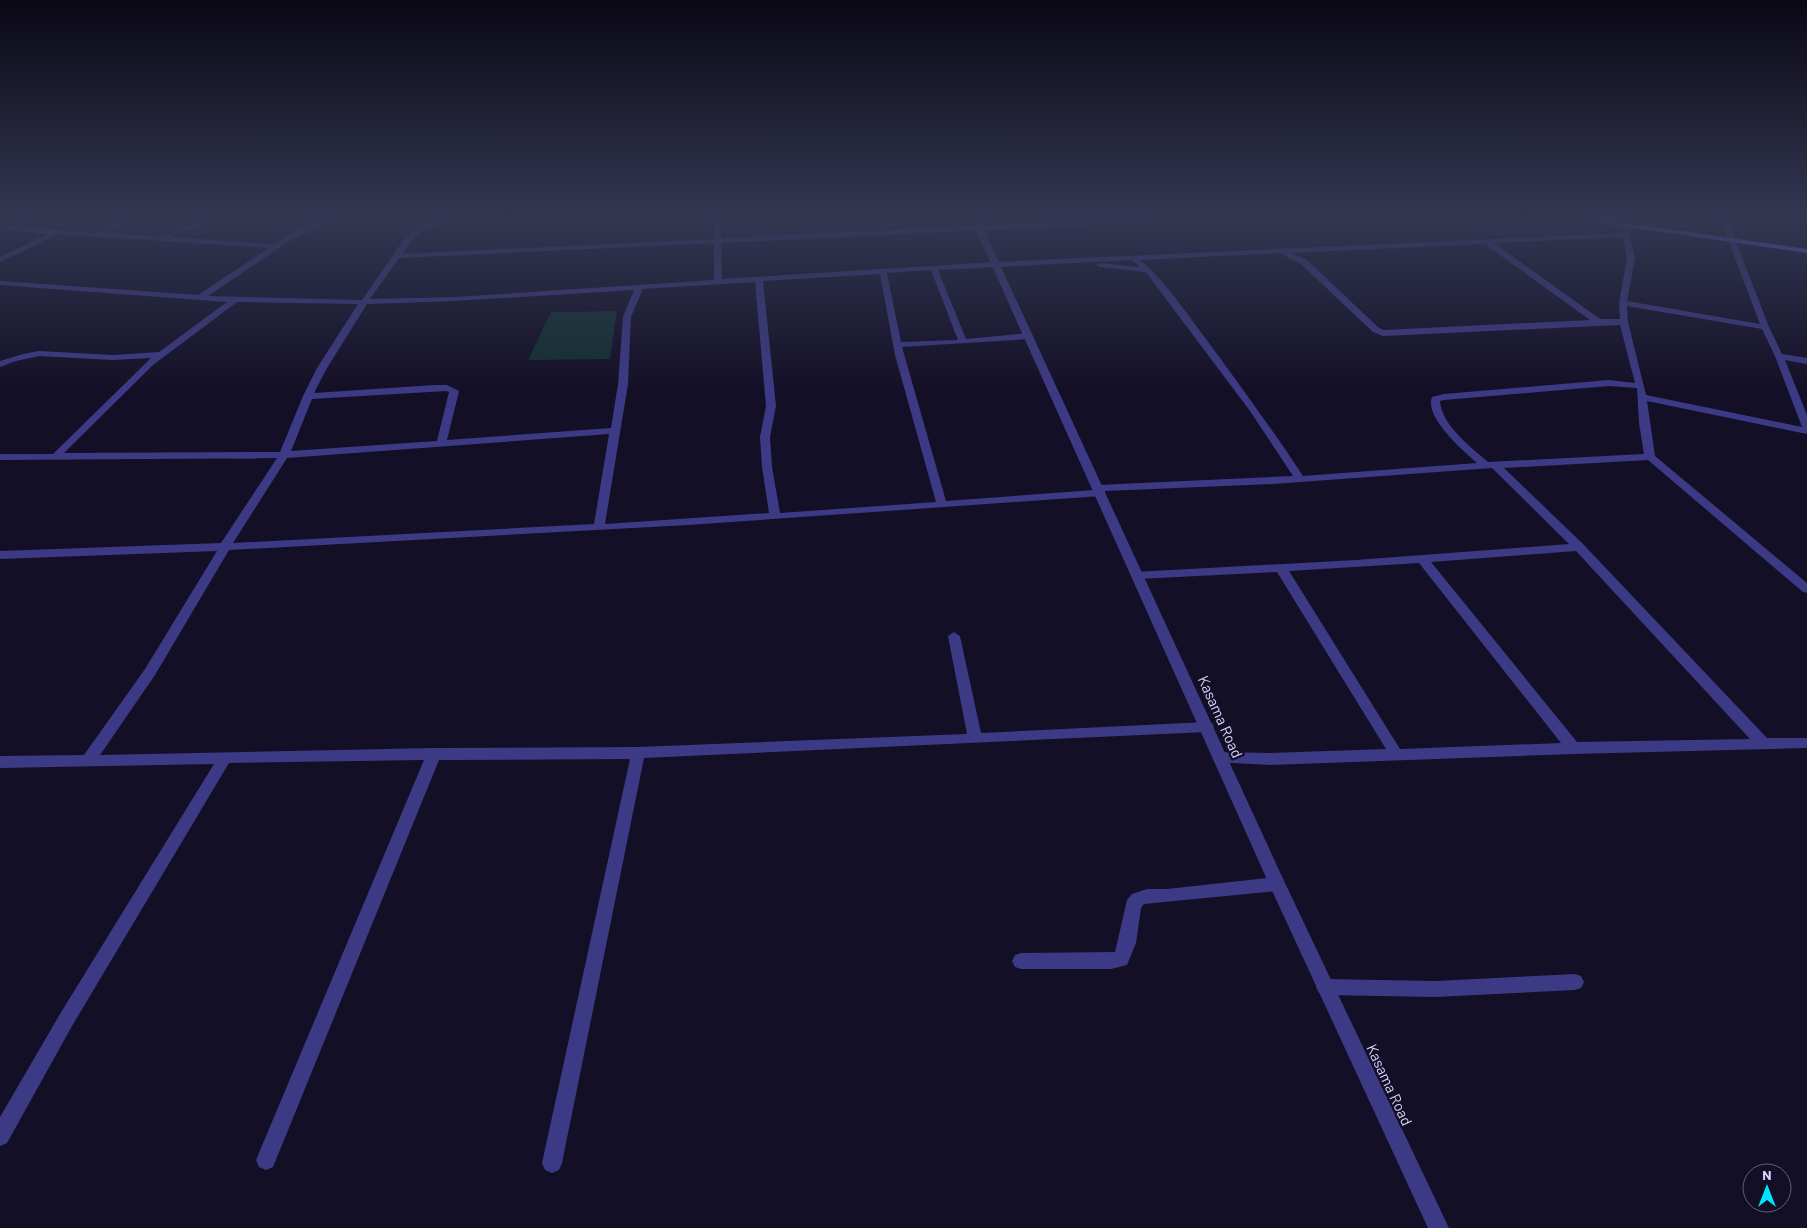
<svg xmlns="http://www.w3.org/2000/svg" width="1807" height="1228" font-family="Barlow,sans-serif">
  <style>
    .green { fill: #12302f }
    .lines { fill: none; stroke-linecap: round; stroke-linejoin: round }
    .minor { fill: #3d3a85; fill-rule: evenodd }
    .tertiary { fill: #3d3a85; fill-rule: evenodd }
    .secondary { fill: #6f6bff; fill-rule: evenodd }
    .labels { text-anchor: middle; stroke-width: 5; stroke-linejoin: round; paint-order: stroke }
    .street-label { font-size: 15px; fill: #d9d4ff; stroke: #130f26 }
  </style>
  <rect width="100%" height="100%" fill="#130f26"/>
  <path class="green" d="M617 311 610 359 528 360 551 312Z"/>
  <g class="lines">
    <path class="minor" d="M22 219H30L18 227 97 233 124 219H132L107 233 162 237 207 219H215L171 237 275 244C290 233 314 219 333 219L291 240 208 296 362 300 406 236C417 227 433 217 448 219L421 232 412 240 402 254 714 239V219H721V238L1130 219H1169L1165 221 721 243 722 279 995 262 1623 233 1624 227 1628 225 1632 227 1630 235 1635 258 1627 301 1760 324 1720 219H1727L1769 327 1782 354 1807 358V364L1785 360 1807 415V434L1647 401 1655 456 1807 583V593L1803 592 1648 460 1504 468 1583 544 1767 738H1807V748L1573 754 1270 765 1216 762 1214 758 1216 754 1221 752 1270 753 1386 749 1277 572 1138 579 1132 575 1134 572 1356 560 1569 544 1492 468 1273 484 1105 491V495L1101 496 688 525 229 550 155 675 100 755 434 748 638 747 967 734 948 636 954 632 960 636 981 733 1207 722 1212 723 1214 727 1212 731 1207 732 644 758 562 1163 559 1170 552 1173 545 1170 542 1163 630 759 439 760 273 1167 266 1170 259 1167 256 1160 424 760 229 763 72 1026 7 1143 0 1146V1117L60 1014 214 764 0 768V756L84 755 145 669 217 551 0 559V551L221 543 277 458 0 460V454H53L151 358 113 360 39 356 16 361 0 367V361L23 354 39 351 113 355 159 352 227 302 0 285V281L198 295 269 248 58 234 0 262V257L48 234 9 230V226ZM1623 237 1627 258 1619 303 1620 319H1600L1494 243ZM714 243V280L455 297 370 299 399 258ZM1485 244 1590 320 1384 330 1379 328 1307 260 1291 253ZM1280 253 1301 264 1373 332 1383 336 1620 325 1635 383 1609 380 1444 394 1432 397C1424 417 1463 451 1477 463L1303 476C1272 429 1239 384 1206 339 1185 311 1166 282 1140 260ZM1132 260 1140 267 1100 263 1096 265 1100 267 1145 272 1148 275 1250 411 1293 476 1098 485 1094 486 1093 488 1094 490 946 501 902 347 1029 339 1033 336 1029 333 966 339 938 270ZM931 270 958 340 901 342 887 273ZM880 274 895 355 936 502 780 513 772 467 770 437 776 406 763 281ZM755 282 766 406 760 437 762 467 769 513 605 524 628 384 631 317 643 289ZM634 290 623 317 618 384 611 428 447 440 459 391 447 385H435L314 393 327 368 367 304 455 301ZM237 302 358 304 317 368 303 396 280 452 64 453 153 365ZM1627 306 1762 329 1775 356 1802 427 1646 395 1628 322ZM1609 386 1637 388 1639 423 1644 454 1488 462C1471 447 1442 426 1440 401L1444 400ZM446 391 449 392 437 441 291 451 312 399ZM609 434 594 524 233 543 287 458ZM1576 551 1750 739 1577 742 1431 562ZM1419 563 1561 743 1400 749 1289 571Z
      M1277 877 1283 879 1285 884 1283 889 1277 891 1144 904 1141 908 1136 943 1127 965 1111 969H1021L1015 967 1012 961 1015 955 1021 953 1115 952 1127 900 1132 894 1147 889H1167Z
      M1575 974 1581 976 1584 982 1581 988 1575 990 1435 997 1325 995 1319 993 1316 987 1319 981 1325 979 1435 981Z"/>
    <path class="tertiary" d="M971 219H979L1285 883 1449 1228H1428L1269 884Z"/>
    <path class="secondary" d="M1582 219H1598L1807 249V253L1586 221Z"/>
  </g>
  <linearGradient id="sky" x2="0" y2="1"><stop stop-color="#0a0815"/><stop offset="0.56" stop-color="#333752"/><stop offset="1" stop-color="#333752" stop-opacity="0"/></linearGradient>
  <rect width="1807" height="391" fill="url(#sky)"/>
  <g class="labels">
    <g class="street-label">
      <text transform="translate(1220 717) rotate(66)" y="5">Kasama Road</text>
      <text transform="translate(1389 1085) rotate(65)" y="5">Kasama Road</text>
    </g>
  </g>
  <g transform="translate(1767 1188)"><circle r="24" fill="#130f26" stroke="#625e7d"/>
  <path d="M0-4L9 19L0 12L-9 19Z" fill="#00e5ff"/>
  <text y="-8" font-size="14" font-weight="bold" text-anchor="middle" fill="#d9d4ff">N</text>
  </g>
</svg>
